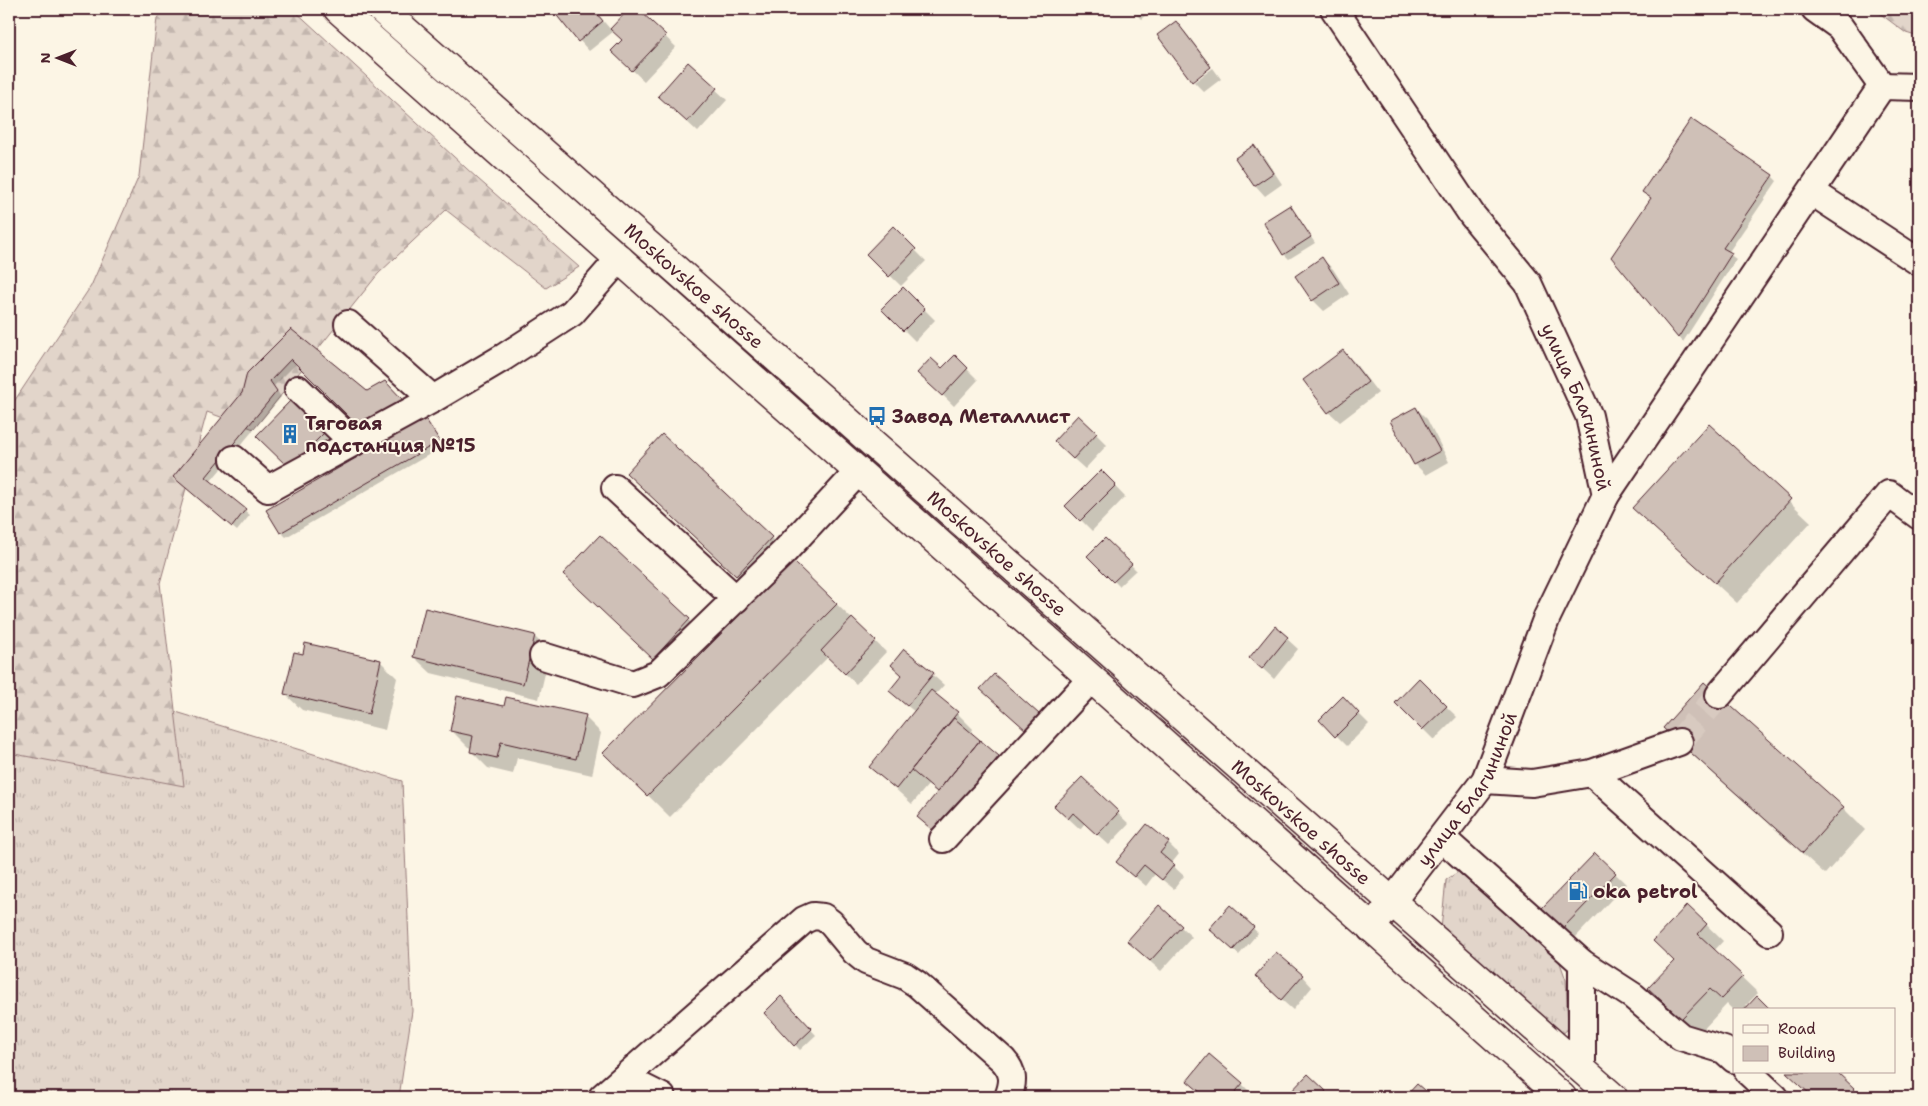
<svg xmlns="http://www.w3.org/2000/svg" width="1928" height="1106" font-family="'Shantell Sans',sans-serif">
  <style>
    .grass { fill: url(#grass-tufts); stroke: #967a7a }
    .forest { fill: url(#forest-firs); stroke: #967a7a }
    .shadow { fill: #0003 }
    .building { fill: #cfc0b7; stroke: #4a1f2b }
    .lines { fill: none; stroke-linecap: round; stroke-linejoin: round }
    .minor-tunnel { stroke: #d8cac0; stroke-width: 26; stroke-dasharray: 26 13; stroke-linecap: butt }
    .minor-casing { stroke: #4a1f2b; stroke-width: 30 }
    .major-casing { stroke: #4a1f2b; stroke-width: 31 }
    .minor { stroke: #fcf5e5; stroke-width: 26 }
    .major { stroke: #fcf5e5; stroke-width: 28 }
    .labels { text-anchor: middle; stroke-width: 4; stroke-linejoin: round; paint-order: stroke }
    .street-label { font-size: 19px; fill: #4a1f2b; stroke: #fcf5e5 }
    .poi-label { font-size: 19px; font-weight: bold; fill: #4a1f2b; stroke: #fcf5e5; text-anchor: start }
  </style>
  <defs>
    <pattern id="grass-tufts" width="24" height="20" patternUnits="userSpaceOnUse" patternTransform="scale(1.25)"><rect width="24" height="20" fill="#e2d5ca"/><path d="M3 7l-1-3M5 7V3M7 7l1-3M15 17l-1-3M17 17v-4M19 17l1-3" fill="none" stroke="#c3b6ae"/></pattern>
    <pattern id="forest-firs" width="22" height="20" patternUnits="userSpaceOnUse" patternTransform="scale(1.25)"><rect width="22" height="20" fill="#e2d5ca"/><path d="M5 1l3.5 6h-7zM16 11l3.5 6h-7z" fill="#c3b6ae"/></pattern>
  </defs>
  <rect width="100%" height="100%" fill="#fcf5e5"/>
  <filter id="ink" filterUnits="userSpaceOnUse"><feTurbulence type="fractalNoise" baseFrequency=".02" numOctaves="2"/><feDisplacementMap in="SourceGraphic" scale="10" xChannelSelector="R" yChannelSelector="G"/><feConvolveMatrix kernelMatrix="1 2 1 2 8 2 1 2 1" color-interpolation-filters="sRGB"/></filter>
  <g filter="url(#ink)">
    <path class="grass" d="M9 661 402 781 412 1011 399 1097H9Z
      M1458 872 1558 957 1566 980 1568 1029 1560 1036 1441 929 1446 880Z"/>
    <path class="forest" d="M165 9H293L478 179 579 267 546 288 446 210 378 274 254 429 207 412 160 583 184 786 9 753V409L91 286 139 176 157 18Z
      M1874 9H1919V37L1906 33Z"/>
    <path class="shadow" d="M560 9H593L611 30 631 9H636L676 47 644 81 624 62V40L614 31 589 51 555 13Z
      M1131 9H1154L1141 19Z
      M1387 9H1396L1390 12Z
      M1176 22 1186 33 1211 66 1193 80Z
      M688 64 727 100 698 132 670 106Z
      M1213 68 1221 79 1204 92 1194 82Z
      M1254 147 1264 157 1282 184 1265 196 1255 185Z
      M1772 176 1777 181 1728 253 1736 259 1683 342 1613 257 1652 199 1643 191Z
      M1290 206 1315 243 1289 259 1284 254Z
      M893 228 926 261 901 286 868 254Z
      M1322 259 1333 269 1349 294 1324 311 1313 300 1297 276Z
      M903 288 935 320 915 341 883 309Z
      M291 331 367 393 408 406 363 428 297 363 274 386 281 397 210 482 250 515 237 531 179 482Z
      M1343 351 1354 362 1378 393 1340 422 1329 412Z
      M955 357 978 380 954 406 930 383Z
      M291 402 328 439 295 472Z
      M1416 408 1427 419 1449 462 1426 475 1415 464Z
      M425 420 444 446 286 537 281 532Z
      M1709 426 1811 522 1737 603 1656 529Z
      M1096 434 1107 445 1085 469 1066 452Z
      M1101 472 1125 497 1092 531 1067 506Z
      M649 494 771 538 792 559 793 562 886 652 856 684 828 657 670 817 605 753 759 597Z
      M600 537 705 636 670 674 581 590Z
      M1105 539 1136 570 1119 586 1089 556Z
      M1275 628 1298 649 1274 679 1251 658Z
      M534 636 550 652 539 699 431 673 414 657Z
      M904 650 944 685 935 695 957 713 973 729 971 733 1015 773 953 848 918 817 938 793 928 785 912 804 870 766 915 712 901 701Z
      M304 655 380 661 397 678 385 730 302 710 285 694Z
      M1419 680 1457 717 1434 740 1397 703Z
      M1704 683 1843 808 1865 830 1825 874 1686 749Z
      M1343 698 1369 724 1347 746 1321 720Z
      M505 708 585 717 601 733 592 775 517 758 513 774 488 768 471 751 472 748 468 747 451 730Z
      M1082 779 1129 824 1109 845 1085 823 1080 829 1067 817Z
      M1168 843 1179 854 1171 864 1184 876 1174 889 1155 874 1146 886 1118 862Z
      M1595 854 1626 884 1574 939 1553 920Z
      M1687 906 1723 941 1714 951 1758 993 1746 1005 1769 1010 1734 1011 1727 1004 1698 1035 1665 1004Z
      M1230 907 1258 933 1239 955 1216 934Z
      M1181 927 1192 937 1161 971 1139 952Z
      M1302 976 1312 987 1293 1010 1267 987Z
      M781 998 816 1035 800 1050 765 1013Z
      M1787 1072H1835L1861 1097H1814Z
      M1308 1076 1331 1097H1287Z
      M1242 1084 1253 1095 1250 1097H1206L1199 1091Z"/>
    <path class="building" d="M558 9H593L603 21 578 42 554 12Z
      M629 9H638L666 35 632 71 611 51 622 40 610 29Z
      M1176 21 1211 67 1192 82 1157 35Z
      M688 62 717 88 687 122 658 96Z
      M1691 119 1773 175 1723 248 1732 253 1678 338 1611 257 1651 198 1642 192Z
      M1254 145 1273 173 1254 186 1235 158Z
      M1290 205 1311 237 1283 255 1263 222Z
      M893 226 916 249 889 277 866 254Z
      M1322 257 1339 283 1312 301 1295 276Z
      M903 287 925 309 903 331 881 309Z
      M291 329 367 391 385 381 404 401 356 424 291 359 270 381 277 391 206 477 246 509 232 527 173 477 242 393 247 373Z
      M1343 350 1368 382 1328 413 1303 380Z
      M955 355 968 368 942 396 917 373 931 358 942 368Z
      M291 400 324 433 289 468 256 436Z
      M1416 407 1440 451 1414 465 1390 421Z
      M1078 415 1097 433 1073 459 1054 441Z
      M425 418 440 441 280 533 266 510Z
      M1709 424 1791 499 1715 583 1632 508Z
      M662 434 772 537 736 576 626 473Z
      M1101 470 1116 485 1080 521 1065 506Z
      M600 535 690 619 653 659 563 574Z
      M1105 538 1132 564 1113 582 1087 556Z
      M793 561 837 604 647 796 603 753Z
      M425 608 535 635 523 684 413 657Z
      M852 618 876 641 845 674 821 651Z
      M1275 626 1288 637 1262 669 1249 658Z
      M305 643 381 660 369 714 284 694 294 652 303 654Z
      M904 649 934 673 907 706 889 691 902 675 891 665Z
      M994 674 1039 714 1026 730 980 689Z
      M1419 678 1447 706 1422 730 1395 703Z
      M1704 682 1844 807 1803 853 1663 728Z
      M931 690 958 712 896 789 869 767Z
      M457 696 504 706 506 697 586 715 576 759 501 742 497 758 470 752 473 736 450 731Z
      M1343 696 1359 713 1335 737 1319 720Z
      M954 718 980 740 937 792 911 770Z
      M980 740 999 756 936 833 917 817Z
      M1082 777 1119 812 1097 835 1073 813 1068 819 1054 806Z
      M1147 824 1169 842 1160 853 1174 865 1162 880 1144 865 1134 877 1116 862Z
      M1595 853 1616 873 1562 929 1541 909Z
      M1159 905 1182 926 1150 961 1127 941Z
      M1230 905 1254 927 1233 950 1209 929Z
      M1687 905 1707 924 1698 934 1743 976 1721 999 1710 989 1681 1019 1648 988 1674 961 1653 941Z
      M1276 952 1303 975 1281 1000 1255 976Z
      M781 996 812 1029 794 1046 764 1013Z
      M1757 996 1771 1010H1744Z
      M1209 1054 1243 1083 1231 1097H1206L1187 1081Z
      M1786 1072H1837L1855 1089 1848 1097H1813Z
      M1308 1074 1326 1091 1321 1097H1286Z
      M1417 1084 1432 1097H1405Z"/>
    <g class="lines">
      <path class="minor-tunnel" d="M1679 742 1719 695"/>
      <g class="minor-casing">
        <g id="minor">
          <path id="s1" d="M1334 9 1472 215 1528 283 1589 416 1606 495"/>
          <path d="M1815 9 1840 27 1882 86"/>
          <path d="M1882 86 1919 87"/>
          <path d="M1812 192 1919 262"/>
          <path d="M348 324 433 399"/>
          <path d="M298 389 353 442"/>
          <path d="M234 459 268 489 433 399 504 357 572 313 620 258"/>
          <path d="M615 488 736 599"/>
          <path d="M543 656 633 684 658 674 784 552 859 471"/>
          <path d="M1719 695 1889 494 1919 516"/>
          <path d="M1592 773 1769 932"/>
          <path d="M1485 780 1532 783 1592 773 1679 742"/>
          <path d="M1442 838 1582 963 1633 996 1681 1037 1724 1050 1734 1059"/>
          <path d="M943 839 1091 679"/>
          <path id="s2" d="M1371 929 1485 780 1547 617 1606 495 1882 86"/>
          <path d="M1582 1070V963"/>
          <path d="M1748 1072 1775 1097"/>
          <path d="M624 1078 662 1097"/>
          <path d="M602 1097 804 920 813 916 823 917 831 923 855 952 866 961 905 976 917 984 1003 1060C1014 1072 1014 1082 1008 1097"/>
        </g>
      </g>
      <g class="major-casing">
        <g id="major">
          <path d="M338 9 1562 1097"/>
          <path id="s3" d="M381 9 1613 1097"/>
        </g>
      </g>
      <use href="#minor" class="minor"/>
      <use href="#major" class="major"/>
    </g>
  </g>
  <defs>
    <g id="bus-bare" transform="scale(1.5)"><path d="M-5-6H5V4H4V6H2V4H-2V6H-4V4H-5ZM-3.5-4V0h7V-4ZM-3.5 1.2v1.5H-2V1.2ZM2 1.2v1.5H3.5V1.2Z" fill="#1f6fb2" stroke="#fcf5e5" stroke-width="2.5" paint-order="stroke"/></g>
    <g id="building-bare" transform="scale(1.5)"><path d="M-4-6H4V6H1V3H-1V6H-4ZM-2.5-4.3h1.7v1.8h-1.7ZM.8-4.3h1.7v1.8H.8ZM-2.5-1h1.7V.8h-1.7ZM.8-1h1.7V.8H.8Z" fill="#1f6fb2" stroke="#fcf5e5" stroke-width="2.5" paint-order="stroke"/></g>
    <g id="fuel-bare" transform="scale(1.5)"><path d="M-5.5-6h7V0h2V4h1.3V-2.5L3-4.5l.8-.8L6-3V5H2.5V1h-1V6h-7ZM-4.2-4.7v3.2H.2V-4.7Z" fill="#1f6fb2" stroke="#fcf5e5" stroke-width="2.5" paint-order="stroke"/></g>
  </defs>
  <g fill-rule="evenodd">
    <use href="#bus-bare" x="877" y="416"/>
    <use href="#building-bare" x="290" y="434"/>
    <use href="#fuel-bare" x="1578" y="891"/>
  </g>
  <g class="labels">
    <g class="street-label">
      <text dy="7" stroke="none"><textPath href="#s3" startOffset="418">Moskovskoe shosse</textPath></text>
      <text dy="7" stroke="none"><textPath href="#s1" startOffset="470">улица Благининой</textPath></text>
      <text dy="7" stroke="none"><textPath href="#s3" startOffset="822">Moskovskoe shosse</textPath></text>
      <text dy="7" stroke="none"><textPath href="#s2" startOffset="171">улица Благининой</textPath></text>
      <text dy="7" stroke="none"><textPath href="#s3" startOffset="1228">Moskovskoe shosse</textPath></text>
    </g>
    <g class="poi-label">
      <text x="892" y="423">Завод Металлист</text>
      <text x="305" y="430">Тяговая<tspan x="305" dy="22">подстанция №15</tspan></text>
      <text x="1593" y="898">oka petrol</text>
    </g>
  </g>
  <rect width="1928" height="1106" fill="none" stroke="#fcf5e5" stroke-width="30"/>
  <rect x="15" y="15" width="1898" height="1076" fill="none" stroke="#4a1f2b" stroke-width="2" filter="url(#ink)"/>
  <rect x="1733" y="1008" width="162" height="65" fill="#fcf5e5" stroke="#b59f9b"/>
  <rect x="1743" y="1025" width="25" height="8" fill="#fcf5e5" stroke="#b59f9b"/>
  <text x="1778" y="1034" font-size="15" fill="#4a1f2b">Road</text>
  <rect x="1743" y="1046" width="25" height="15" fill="#cfc0b7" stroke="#b59f9b"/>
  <text x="1778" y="1058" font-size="15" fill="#4a1f2b">Building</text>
  <g transform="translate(58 58) rotate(270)" stroke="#fcf5e5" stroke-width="4" paint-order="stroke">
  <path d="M0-4L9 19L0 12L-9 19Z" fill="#4a1f2b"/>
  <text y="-8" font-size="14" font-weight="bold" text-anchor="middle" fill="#4a1f2b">N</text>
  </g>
</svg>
